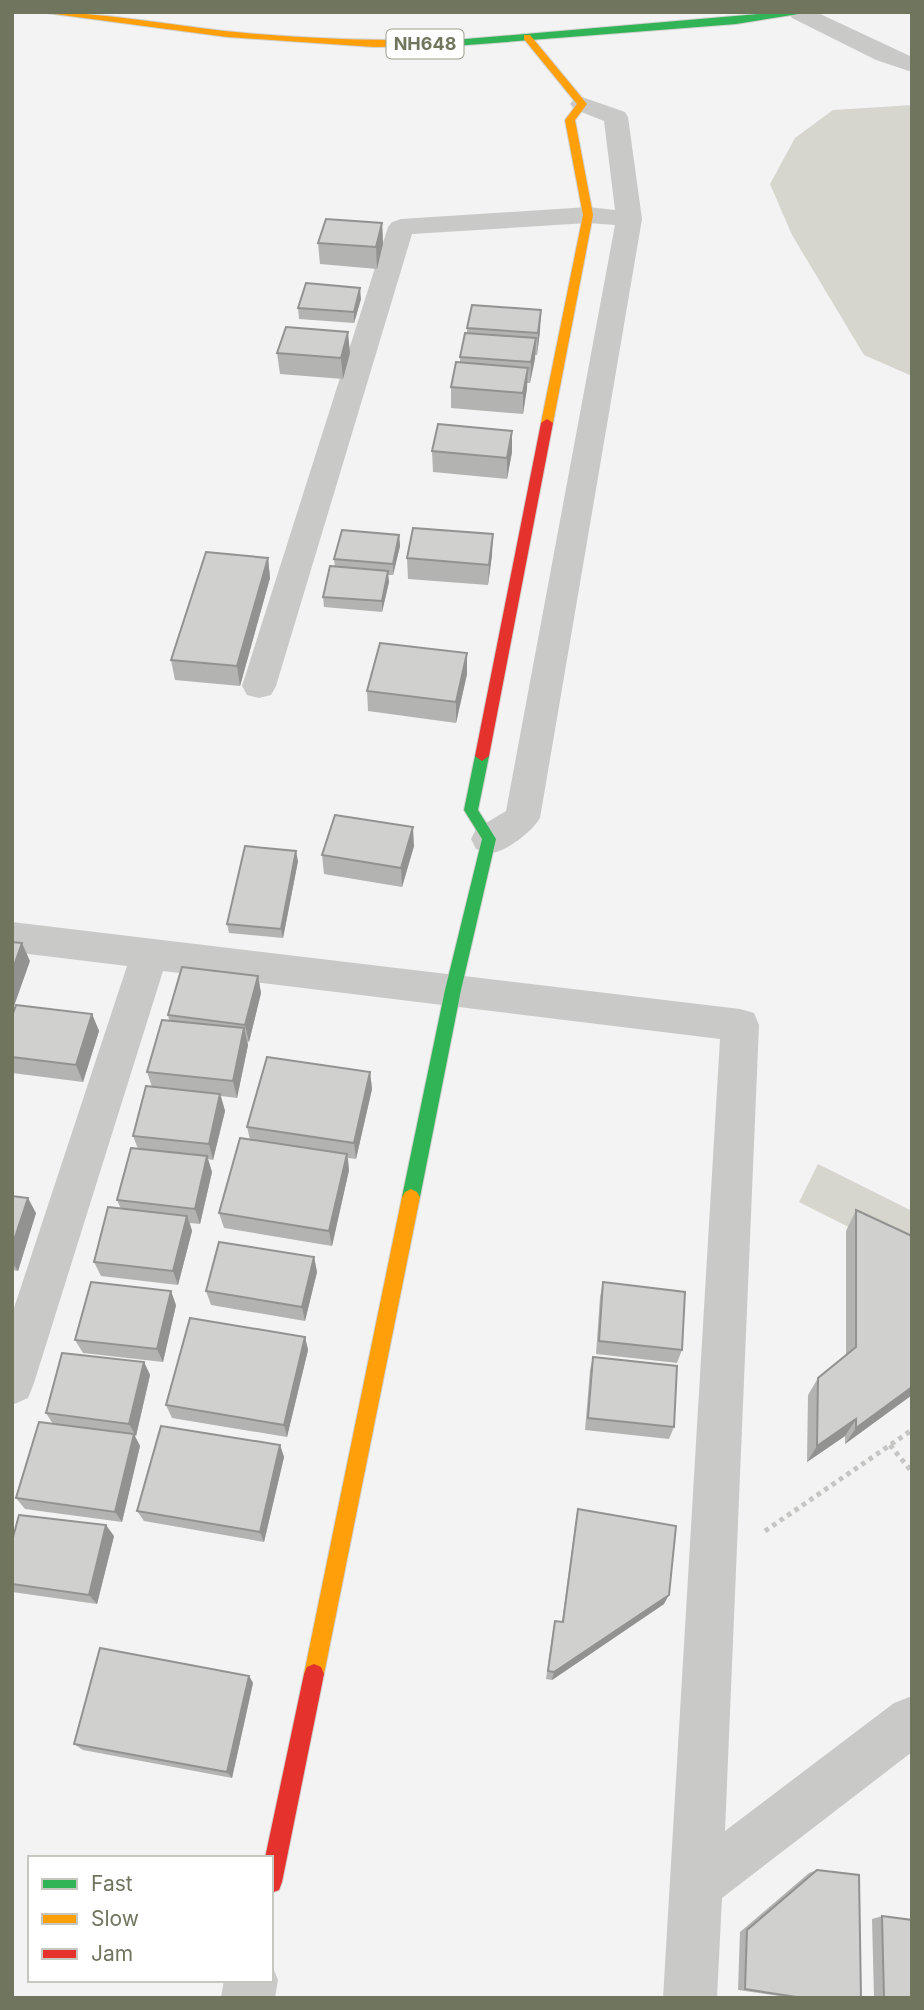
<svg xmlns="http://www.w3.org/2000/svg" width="924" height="2010" font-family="Inter,sans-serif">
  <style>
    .water { fill: #d6d6ce }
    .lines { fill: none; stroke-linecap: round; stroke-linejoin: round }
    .fast-casing { stroke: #d1d1d0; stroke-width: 2 }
    .slow-casing { stroke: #d1d1d0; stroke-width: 2 }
    .jam-casing { stroke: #d1d1d0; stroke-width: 2 }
    .path { stroke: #c5c6c4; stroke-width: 5; stroke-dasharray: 4.5 4.5; stroke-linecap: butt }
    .street { fill: #c9c9c7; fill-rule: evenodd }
    .fast { fill: #30b455; fill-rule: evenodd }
    .slow { fill: #ff9f0a; fill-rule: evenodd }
    .jam { fill: #e5322d; fill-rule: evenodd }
    .wall { fill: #b3b3b2 }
    .shaded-wall { fill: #929291 }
    .building { fill: #d0d0cf; stroke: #929291; stroke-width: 2 }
    .labels { text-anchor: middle; stroke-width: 7; stroke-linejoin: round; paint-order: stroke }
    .shield { fill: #fff; stroke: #9b9f8e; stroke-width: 2 }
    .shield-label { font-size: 18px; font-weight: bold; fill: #70765e }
  </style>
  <rect width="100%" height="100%" fill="#f4f3f4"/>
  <path class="water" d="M912 105V376L864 355 792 235 770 184 795 138 833 110Z
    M818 1164 912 1211V1259L799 1202Z"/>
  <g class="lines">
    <g class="fast-casing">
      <path id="fast" d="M783 12H811L736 24 454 46 449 43 454 40Z
        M482 751 489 756 478 810 496 839 461 990 420 1197 417 1202 411 1205 405 1202 402 1197 445 990 482 839 464 810 475 756Z"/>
    </g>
    <g class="slow-casing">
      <path id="slow" d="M39 12C101 12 163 24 225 31 301 39 377 41 454 40L459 43 454 46 374 47 227 37Z
        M524 35H530L587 104 575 120 593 215 553 423 547 427 541 423 583 215 565 120 577 104 524 39Z
        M411 1189 417 1192 420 1197 324 1674 321 1681 314 1684 307 1681 304 1674 402 1197 405 1192Z"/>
    </g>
    <g class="jam-casing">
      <path id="jam" d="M547 419 553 423 489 756 482 761 475 756 541 423Z
        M314 1664 321 1667 324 1674 282 1882 279 1890 271 1893V1858H265L304 1674 307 1667Z"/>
    </g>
    <path class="path" d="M890 1445 912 1472
      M765 1531 912 1430"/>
    <path class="street" d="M816 12 912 57V72L876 60 792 18 789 13Z
      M582 97 625 112 628 117 642 219 540 818C532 832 504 854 488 853 484 852 480 850 476 849L471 839 476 829 506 811 615 225 588 223 412 234 276 686 271 695 259 698 247 695 242 686 388 227 392 222 401 219 588 207 615 210 604 121 574 109 570 104 574 99Z
      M12 922 740 1009 754 1013 759 1025 725 1831 894 1703 912 1696V1752L722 1898 717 1998H663L720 1039 163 971 34 1383 28 1398 12 1405V1314L127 966 12 952Z
      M271 1963 278 1980 275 1998H221L224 1980H271Z"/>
    <use href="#fast" class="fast"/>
    <use href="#slow" class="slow"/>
    <use href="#jam" class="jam"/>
  </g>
  <path class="wall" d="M382 223 383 244 377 269 320 264 318 243Z
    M361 299 354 323 299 319 298 308Z
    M467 328 540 331 537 355H535L530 383H527L523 414 451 408V387L460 362V357L467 333Z
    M277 353H350L343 379 280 374Z
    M512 431V452L507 479 433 472 432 451Z
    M399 535 400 546 393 575H388L389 582 382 612 324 607 323 597 335 567 334 559Z
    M492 555 488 585 408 579 407 558Z
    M268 558 270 578 240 686 175 680 171 660Z
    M467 674 456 723 368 711 367 691Z
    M414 846 402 887 324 874 322 855Z
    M298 861 283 938 229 933 227 924Z
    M258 976 261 993 249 1042H247L248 1045 237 1098 221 1096 225 1111 213 1160 208 1159 212 1172 200 1224 190 1223 192 1231 178 1285 101 1276 94 1262 121 1209 117 1200 138 1149 133 1136 152 1087 147 1072 169 1020 168 1015Z
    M92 1014 99 1031 83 1082 12 1073V1016Z
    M370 1072 372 1089 356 1159 348 1158 349 1170 332 1246 224 1228 219 1213 250 1140 247 1127Z
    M12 1196 36 1213 18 1271 12 1270Z
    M856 1210 912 1395 845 1444V1436L807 1462 808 1395 818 1378 846 1355V1231Z
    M314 1257 317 1272 305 1321 211 1305 206 1291Z
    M603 1282 682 1350 677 1363 596 1354 600 1297Z
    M176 1305 163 1362 83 1353 75 1340Z
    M305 1337 308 1350 287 1437 172 1418 166 1405Z
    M593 1357 674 1427 669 1439 585 1430 590 1370Z
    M144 1362 150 1375 136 1436 134 1435 140 1446 122 1522 25 1509 16 1498 53 1424 46 1413Z
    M280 1445 284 1457 264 1542 144 1521 137 1511Z
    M578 1509 664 1604 552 1680 546 1679 553 1630 555 1621 562 1622 576 1519Z
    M114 1536 97 1604 12 1592V1541Z
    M249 1676 253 1683 232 1778 83 1750 74 1744Z
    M817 1870 861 1998H793L738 1990 740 1932 809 1873Z
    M882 1916 912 1998H874L872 1919Z"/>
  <path class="shaded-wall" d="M382 223 383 244 377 269 376 247Z
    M360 288 361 299 354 323V312Z
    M541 310 540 331 537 355 538 333Z
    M348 332 350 353 343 379 341 358Z
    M536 338 535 359 530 383 531 362Z
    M528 368 527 389 523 414V393Z
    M512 431V452L507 479V458Z
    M493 534 492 555 488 585 489 565Z
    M399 535 400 546 393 575V564Z
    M268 558 270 578 240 686 237 666Z
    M388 571 389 582 382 612V601Z
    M467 653V674L456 723V702Z
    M413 827 414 846 402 887 401 868Z
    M296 851 298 861 283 938 281 929Z
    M22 943 30 961 12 1012V971Z
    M258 976 261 993 249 1042 245 1025Z
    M92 1014 99 1031 83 1082 76 1065Z
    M244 1028 248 1045 237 1098 233 1081Z
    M370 1072 372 1089 356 1159 354 1143Z
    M220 1094 225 1111 213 1160 209 1144Z
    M347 1154 349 1170 332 1246 329 1231Z
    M207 1156 212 1172 200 1224 195 1209Z
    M28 1198 36 1213 18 1271 12 1262V1246Z
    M187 1216 192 1231 178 1285 173 1271Z
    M314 1257 317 1272 305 1321 302 1307Z
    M171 1291 176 1305 163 1362 157 1349Z
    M305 1337 308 1350 287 1437 284 1425Z
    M144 1362 150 1375 136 1436 129 1424Z
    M912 1387V1395L845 1444 856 1428Z
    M856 1419 845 1436 807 1462 817 1446Z
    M134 1434 140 1446 122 1522 115 1512Z
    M280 1445 284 1457 264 1542 260 1532Z
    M106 1525 114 1536 97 1604 89 1595Z
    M669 1595 664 1604 552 1680 554 1672Z
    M249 1676 253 1683 232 1778 227 1772Z"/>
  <path class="building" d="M326 219 382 223 376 247 318 243Z
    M306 283 360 288 354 312 298 308Z
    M472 305 541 310 538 333 467 328Z
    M286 327 348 332 341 358 277 353Z
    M465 333 536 338 531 362 460 357Z
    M456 362 528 368 523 393 451 387Z
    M438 424 512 431 507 458 432 451Z
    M413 528 493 534 489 565 407 558Z
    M342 530 399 535 393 564 334 559Z
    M206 552 268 558 237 666 171 660Z
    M330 566 388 571 382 601 323 597Z
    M380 643 467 653 456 702 367 691Z
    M335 815 413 827 401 868 322 855Z
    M245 846 296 851 281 929 227 924Z
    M12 942 22 943 12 971Z
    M182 967 258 976 245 1025 168 1015Z
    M16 1005 92 1014 76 1065 12 1057V1016Z
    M162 1020 244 1028 233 1081 147 1072Z
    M267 1057 370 1072 354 1143 247 1127Z
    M146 1086 220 1094 209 1144 133 1136Z
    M240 1138 347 1154 329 1231 219 1213Z
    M131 1148 207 1156 195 1209 117 1200Z
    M12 1196 28 1198 12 1246Z
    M108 1207 187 1216 173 1271 94 1262Z
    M856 1210 912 1236V1387L856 1428V1419L817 1446 818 1378 856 1347Z
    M219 1242 314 1257 302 1307 206 1291Z
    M91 1282 171 1291 157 1349 75 1340Z
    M603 1282 685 1292 682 1350 599 1341Z
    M190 1318 305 1337 284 1425 166 1405Z
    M62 1353 144 1362 129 1424 46 1413Z
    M593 1357 677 1366 674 1427 588 1418Z
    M39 1422 134 1434 115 1512 16 1498Z
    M161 1426 280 1445 260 1532 137 1511Z
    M578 1509 676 1526 669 1595 554 1672 548 1671 555 1621 563 1622Z
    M19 1515 106 1525 89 1595 12 1584V1541Z
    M100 1648 249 1676 227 1772 74 1744Z
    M817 1870 859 1875 861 1998H803L745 1989 747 1930Z
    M882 1916 912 1920V1998H884Z"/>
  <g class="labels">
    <rect class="shield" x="386.5" y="29.5" width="77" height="29" rx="5"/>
    <g class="shield-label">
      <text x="425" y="50">NH648</text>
    </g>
  </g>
  <rect width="924" height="2010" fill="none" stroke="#70765e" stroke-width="28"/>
  <rect x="28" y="1856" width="245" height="126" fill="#ffffff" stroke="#c6c8bf" stroke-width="2"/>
  <rect x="42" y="1879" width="35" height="10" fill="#30b455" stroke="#c6c8bf" stroke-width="2"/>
  <text x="91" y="1891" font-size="21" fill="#70765e">Fast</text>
  <rect x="42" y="1914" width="35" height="10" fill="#ff9f0a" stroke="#c6c8bf" stroke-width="2"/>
  <text x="91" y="1926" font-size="21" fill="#70765e">Slow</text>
  <rect x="42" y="1949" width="35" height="10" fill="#e5322d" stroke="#c6c8bf" stroke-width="2"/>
  <text x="91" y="1961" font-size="21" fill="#70765e">Jam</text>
</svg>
